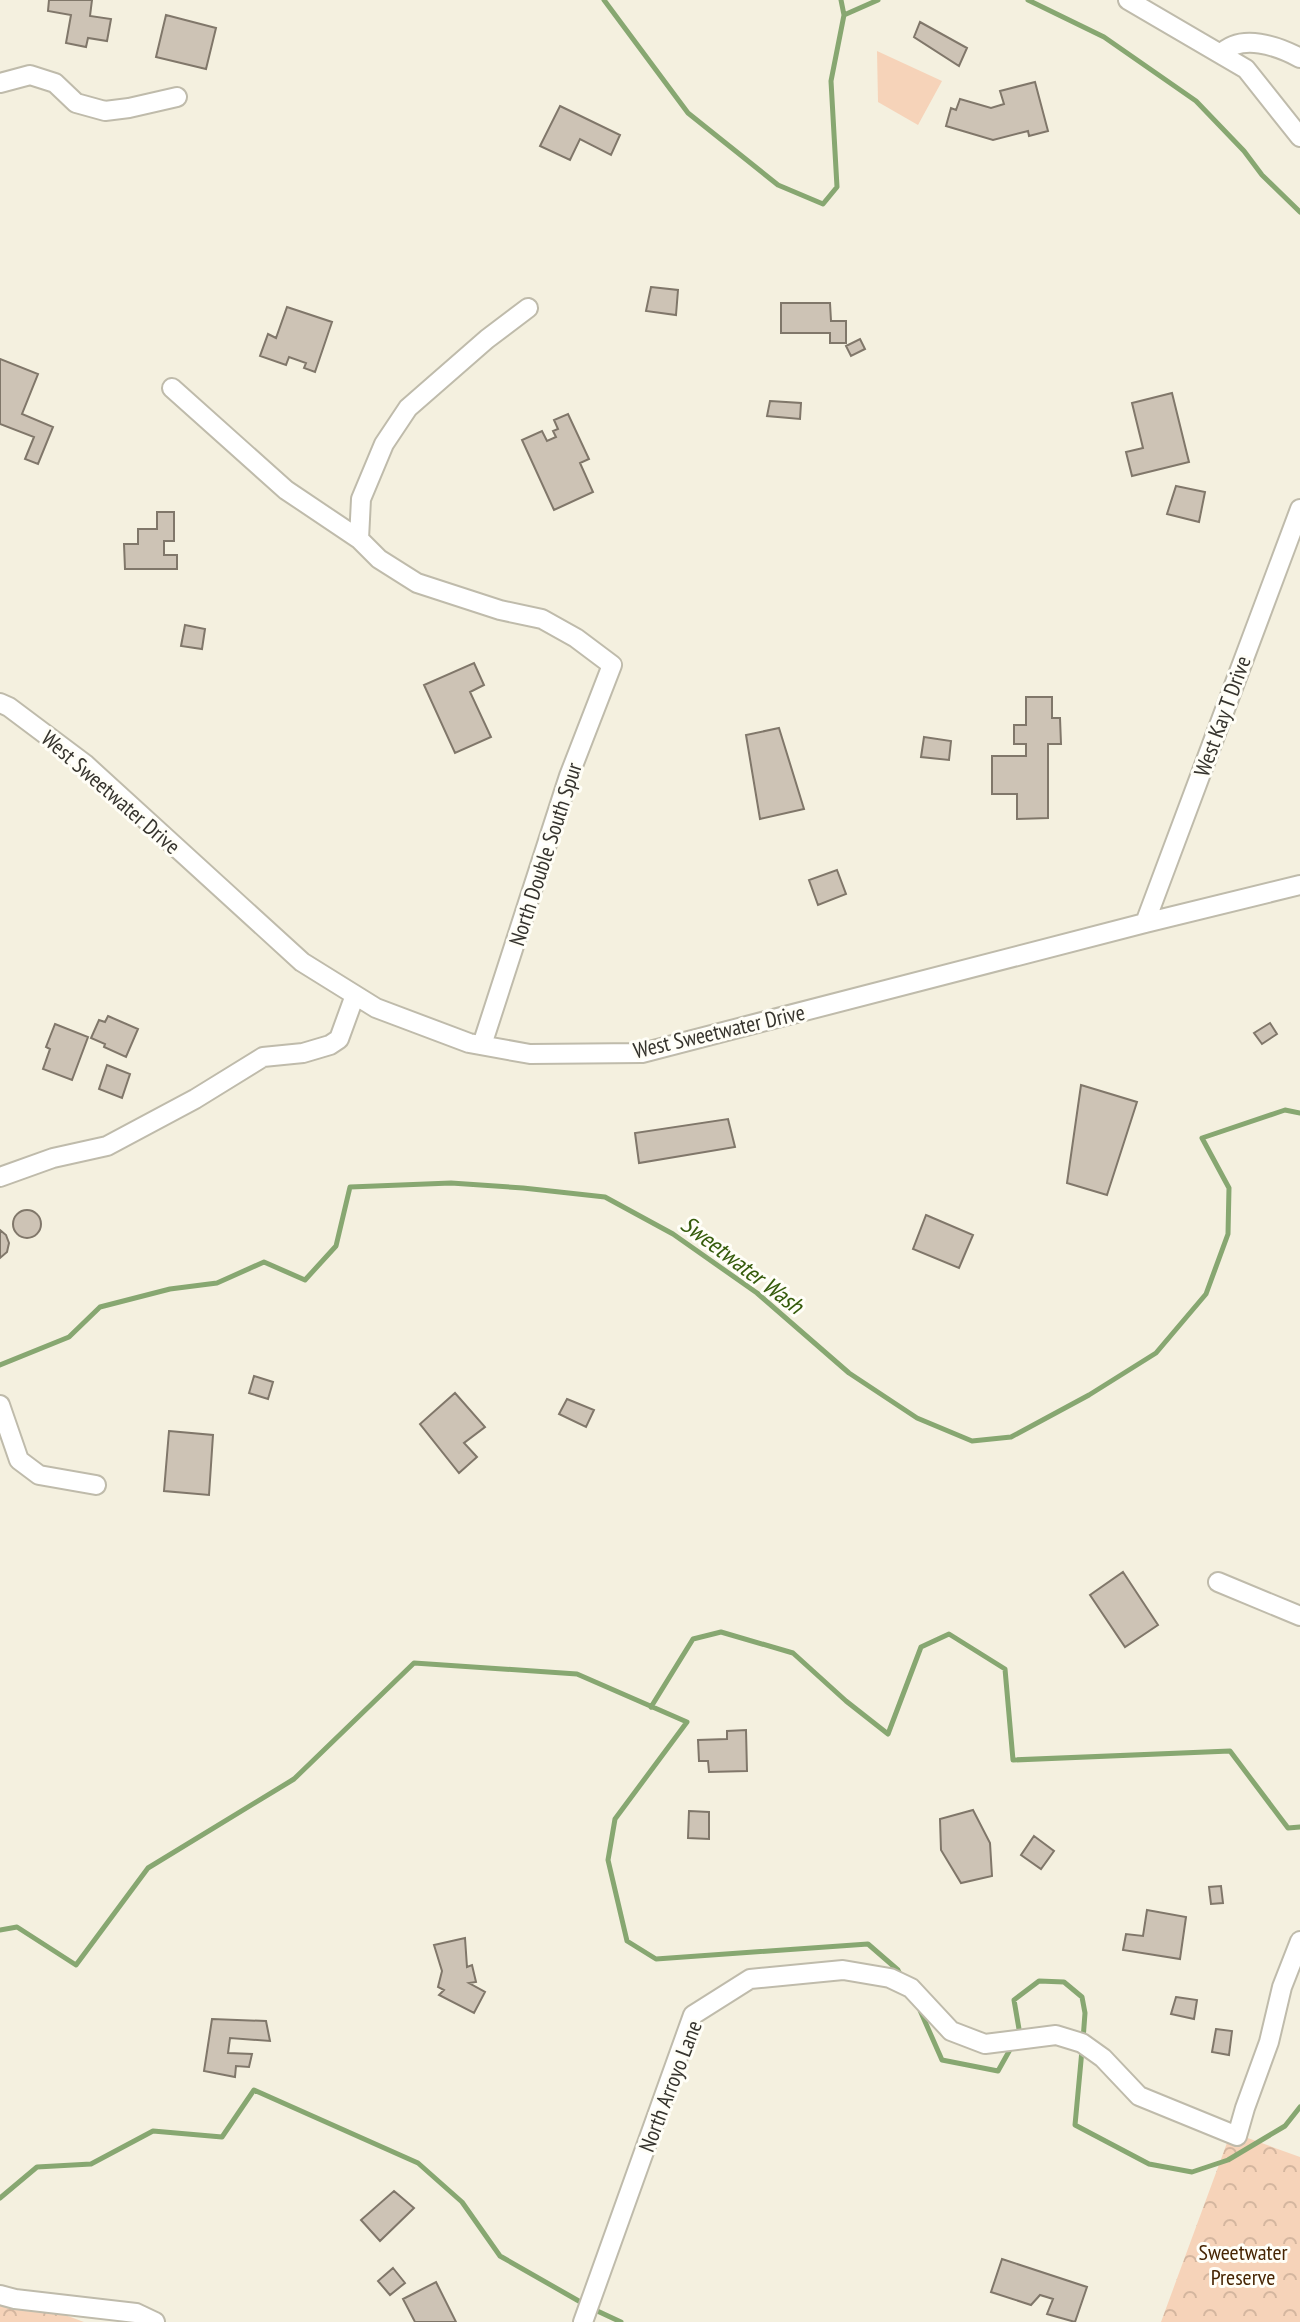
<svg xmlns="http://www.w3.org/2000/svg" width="1300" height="2322" font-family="'PT Sans Narrow',sans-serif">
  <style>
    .grass { fill: #f6d3b9 }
    .forest { fill: url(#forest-crowns) }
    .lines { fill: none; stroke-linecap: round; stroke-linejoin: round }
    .stream { stroke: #87a771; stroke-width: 5 }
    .building { fill: #cdc3b5; stroke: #80776a; stroke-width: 2 }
    .minor-casing { stroke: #bfbbab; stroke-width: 22 }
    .minor { stroke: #fff; stroke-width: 18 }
    .labels { text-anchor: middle; stroke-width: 6; stroke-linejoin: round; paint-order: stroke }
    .street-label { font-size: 22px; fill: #36342e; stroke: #fffef7 }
    .park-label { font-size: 22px; fill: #472503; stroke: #fffef7 }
    .water-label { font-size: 24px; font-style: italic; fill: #355b0b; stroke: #fffef7 }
  </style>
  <defs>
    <pattern id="forest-crowns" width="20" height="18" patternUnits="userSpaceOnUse" patternTransform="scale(2)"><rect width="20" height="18" fill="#f6d3b9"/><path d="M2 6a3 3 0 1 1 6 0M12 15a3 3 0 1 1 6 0" fill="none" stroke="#d4b69f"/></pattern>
  </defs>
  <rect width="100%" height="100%" fill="#f4f0df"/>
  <path class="grass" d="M877 51 942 81 918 125 878 102Z"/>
  <path class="forest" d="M1231 2132 1300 2157V2322H1161Z
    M0 2291 84 2322H0Z"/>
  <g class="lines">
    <path class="stream" d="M604 0 688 113 778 185 823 204 837 187 831 81 844 15 878 0
      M841 0 844 15
      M1028 0 1104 37 1196 101 1244 151 1262 175 1300 212
      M0 1365 69 1337 100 1307 170 1289 217 1283 264 1262 305 1280 336 1246 350 1187 451 1183 523 1188 605 1197 673 1234 757 1293 849 1373 917 1418 972 1441 1011 1437 1089 1395 1156 1353 1206 1294 1228 1234 1229 1188 1202 1138 1285 1110 1300 1113
      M651 1707 693 1639 721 1632 793 1653 846 1701 888 1734 921 1647 949 1634 1005 1669 1013 1760 1230 1751 1288 1828 1300 1827
      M0 1930 17 1927 76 1965 148 1868 294 1779 414 1663 577 1674 687 1722 615 1819 608 1860 627 1941 656 1959 868 1944 898 1970 902 1978
      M919 2008 942 2060 998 2071 1012 2046
      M1016 2037 1019 2029 1014 2000 1039 1981 1064 1982 1082 1997 1085 2013 1083 2040
      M1082 2050 1075 2125 1149 2164 1192 2172 1228 2160 1285 2126 1300 2107
      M0 2198 37 2167 91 2164 153 2131 222 2137 254 2090 418 2163 462 2202 500 2256 584 2304
      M593 2309 621 2322"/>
  </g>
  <path class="building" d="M49 0H92L90 16 111 19 107 41 88 38 86 47 66 43 71 15 48 11Z
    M166 15 216 28 206 69 156 57Z
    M920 22 967 48 959 66 914 37Z
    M1035 82 1048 131 1029 136 1028 131 993 140 946 126 951 108 956 110 960 99 991 108 1004 104 1000 91Z
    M560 106 620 135 611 155 580 139 570 160 540 146Z
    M651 287 678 290 676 315 646 311Z
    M781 303H830L831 321H846V343H830V333H781Z
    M287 307 332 322 315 372 304 368 306 363 289 357 286 365 260 356 268 334 276 338Z
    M860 339 865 349 851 356 846 346Z
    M0 359 38 374 22 414 53 427 38 464 25 459 34 437 0 424Z
    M1172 393 1189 462 1132 476 1126 452 1143 448 1132 403Z
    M770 401 801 403 800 419 767 416Z
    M568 414 589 459 580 463 593 492 554 510 522 440 542 431 547 441 556 437 553 431 558 429 554 420Z
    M1176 486 1205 492 1199 522 1167 514Z
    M157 512H174V541H164V555H177V569H125L124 544H138V529H157Z
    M185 625 205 629 202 649 181 646Z
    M474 663 484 685 470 692 491 737 455 753 424 685Z
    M1026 697H1052V718H1060L1061 744H1048V818L1017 819V794H992V756H1026V744H1014V725H1026Z
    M779 728 804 809 760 819 746 735Z
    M924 737 951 741 949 760 921 757Z
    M837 870 846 894 818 905 809 880Z
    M108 1016 138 1029 126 1057 104 1047 105 1044 91 1038 99 1020 105 1022Z
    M1270 1023 1277 1034 1262 1044 1254 1033Z
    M55 1024 88 1037 72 1080 43 1069 50 1049 46 1047Z
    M107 1065 130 1074 122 1098 99 1089Z
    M1081 1085 1137 1102 1107 1195 1067 1183Z
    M728 1119 735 1147 639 1163 635 1133Z
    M13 1224a14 14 0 1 1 28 0a14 14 0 1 1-28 0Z
    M926 1215 973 1235 959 1268 913 1249Z
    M0 1230 6 1235 9 1243 7 1252 0 1258Z
    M254 1376 273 1382 268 1399 249 1393Z
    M455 1393 485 1427 464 1443 477 1457 459 1473 420 1424Z
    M567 1399 594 1410 586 1427 559 1414Z
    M169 1431 213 1435 209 1495 164 1491Z
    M1123 1572 1158 1625 1125 1647 1090 1595Z
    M746 1730 747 1771 709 1772 708 1761H699L698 1740 727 1739V1731Z
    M973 1810 990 1843 992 1876 961 1883 941 1850 940 1819Z
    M689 1811 709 1812V1839L688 1838Z
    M1034 1836 1054 1851 1041 1869 1021 1855Z
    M1221 1886 1223 1903 1211 1904 1209 1887Z
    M1147 1910 1186 1917 1180 1959 1123 1950 1126 1934 1143 1936Z
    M465 1938 467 1967 472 1965 476 1982 469 1983 485 1992 474 2013 439 1995 444 1990 438 1987 442 1971 434 1945Z
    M1176 1997 1197 2000 1194 2019 1171 2014Z
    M212 2019 266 2021 270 2041 230 2038 228 2053 252 2054 249 2067 236 2066 235 2077 204 2071Z
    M1216 2029 1232 2031 1229 2055 1212 2052Z
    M394 2191 414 2208 380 2241 361 2220Z
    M1002 2259 1087 2287 1075 2322 1047 2314 1053 2299 1040 2295 1031 2305 991 2292Z
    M393 2268 405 2283 390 2295 378 2281Z
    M436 2282 456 2322H415L403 2299Z"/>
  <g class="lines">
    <g class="minor-casing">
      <path id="minor" d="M1128 0 1246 69 1300 137
        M1221 54C1241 33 1278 46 1300 58
        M0 83 30 75 55 83 76 103 105 111 129 108 177 97
        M172 388 286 490 359 539 379 559 417 583 500 610 542 619 576 638 612 665 569 776 482 1045
        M359 539 361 499 384 444 408 408 487 339 528 308
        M0 703 9 707 85 764 302 962 376 1008 469 1043 530 1054 642 1053 1145 923 1300 885
        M1145 923 1300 509
        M0 1177 53 1158 107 1146 195 1099 263 1057 303 1053 330 1045 339 1039 355 995
        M0 1405 19 1460 39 1475 96 1485
        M1218 1582 1300 1616
        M0 2295 15 2299 136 2313 155 2322
        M583 2322 693 2015 750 1979 843 1970 890 1978 911 1988 951 2031 985 2044 1056 2035 1082 2043 1103 2058 1139 2096 1237 2136 1245 2108 1269 2042 1282 1987 1300 1941"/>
    </g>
    <use href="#minor" class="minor"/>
  </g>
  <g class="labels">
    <g class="street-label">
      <text transform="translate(1222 716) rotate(-70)" y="8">West Kay T Drive</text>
      <text transform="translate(111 792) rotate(41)" y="8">West Sweetwater Drive</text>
      <text transform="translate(545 854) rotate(-72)" y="8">North Double South Spur</text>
      <text transform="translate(719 1031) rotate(-13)" y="8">West Sweetwater Drive</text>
      <text transform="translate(670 2086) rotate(-69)" y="8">North Arroyo Lane</text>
    </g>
    <g class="park-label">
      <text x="1243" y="2260">Sweetwater<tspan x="1243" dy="25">Preserve</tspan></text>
    </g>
    <g class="water-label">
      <text transform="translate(742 1265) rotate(37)" y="8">Sweetwater Wash</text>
    </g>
  </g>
</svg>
